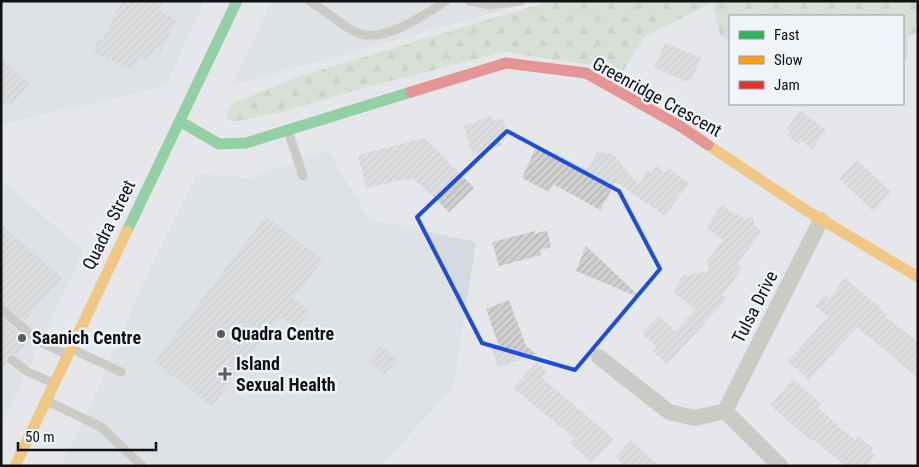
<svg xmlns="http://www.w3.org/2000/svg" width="919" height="467" font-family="'Roboto Condensed',sans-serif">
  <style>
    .built { fill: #d4dae0 }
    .forest { fill: url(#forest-firs) }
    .building { fill: url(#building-hatch) }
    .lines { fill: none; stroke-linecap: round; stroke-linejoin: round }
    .lane { stroke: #ada79c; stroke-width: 9 }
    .street { stroke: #ada79c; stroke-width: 16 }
    .fast { stroke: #30b455; stroke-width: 11 }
    .slow { stroke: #ff9f0a; stroke-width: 11 }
    .jam { stroke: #e5322d; stroke-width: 11 }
    .marked { fill: none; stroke: #1d4ed8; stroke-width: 4; stroke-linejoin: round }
    .poi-dot { fill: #5b5c5e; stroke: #f0f4f9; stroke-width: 2 }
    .labels { text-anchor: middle; stroke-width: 5; stroke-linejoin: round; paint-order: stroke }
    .street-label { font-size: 18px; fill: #101113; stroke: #f0f4f9 }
    .poi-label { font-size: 18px; font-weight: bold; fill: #101113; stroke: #f0f4f9; text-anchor: start }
  </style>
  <defs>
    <pattern id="forest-firs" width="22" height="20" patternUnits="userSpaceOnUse" patternTransform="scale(1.25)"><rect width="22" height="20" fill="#c8d6c0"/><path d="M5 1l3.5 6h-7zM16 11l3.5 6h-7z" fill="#abb7a4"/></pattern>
    <pattern id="building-hatch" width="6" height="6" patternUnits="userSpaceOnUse" patternTransform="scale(1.25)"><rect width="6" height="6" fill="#d0d0d1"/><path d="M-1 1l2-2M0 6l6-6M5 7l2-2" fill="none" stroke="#b2b2b3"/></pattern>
  </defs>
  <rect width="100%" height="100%" fill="#e5e7ea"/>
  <path class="built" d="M1 1H204L166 86 1 124Z
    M272 1H535L232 85Z
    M328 150 368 219 476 242 453 388 380 466H61L98 389 142 286 197 174 251 178Z
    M1 179 83 251 1 426Z"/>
  <path class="forest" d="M550 1H918V31L908 37V56L903 60V16H730V41L720 35 712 3 645 36 624 70 504 52 363 88 282 112 234 122 226 118 231 104 298 77Z"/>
  <path class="building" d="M121 1H165L160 11 176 20 161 51 155 48 148 61 139 56 133 70 93 52 99 38 103 40Z
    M665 43 701 58 691 81H685L654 68Z
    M1 58 29 84 14 102 1 105Z
    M800 110 826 130 812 149 802 141 799 145 787 136 791 131 787 128Z
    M491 116 493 121 502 118 508 135 498 138 501 145 473 155 464 126Z
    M425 138 474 188 449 212 413 178 366 188 358 155Z
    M536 147 553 155 554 152 587 169 597 152 613 154 638 184 648 170 651 173 656 166 665 172 668 168 689 183 665 216 616 182 600 210 555 185H553L549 192 522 178Z
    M857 160 891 192 873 211 839 179Z
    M722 205 735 215 737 213 744 218 753 217 754 225 761 230 760 234 738 263 742 269 722 295 727 298 667 365 653 351 656 347 642 334 659 316 675 331 696 309 675 294 674 288 683 276 709 271 707 261 723 240 706 227Z
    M266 216 323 260 293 299 310 311 297 329 280 317 212 406 154 362Z
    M1 224 62 278 24 321 1 303Z
    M547 230 551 247 540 250 541 255 499 266 492 242 535 231V234Z
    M586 246 639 296 638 297 576 271Z
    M845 278 880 307 879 309 887 315 885 316 918 342V378L857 327 809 380 788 361 828 317 815 306 824 295 829 299Z
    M509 300 526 346 536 354 498 368 492 349 499 346 486 309Z
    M1 317 28 341 16 355 7 356 8 364 1 372Z
    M381 346 397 360 385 375 368 361Z
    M537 362 547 372 542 378 614 439 592 463 570 443 574 438 513 388Z
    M793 379 821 404 818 407 840 428 855 440 858 436 873 448 870 452 875 455 867 466H846L812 439 810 440 770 405Z
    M631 440 659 466H625L616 457Z"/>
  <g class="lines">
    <path class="lane" d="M309 1C326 10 341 26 358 33 383 44 426 14 446 1
      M469 1 490 5 521 1
      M288 131 303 176
      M1 309 38 341 66 354
      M72 349 121 372
      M12 360 28 372 53 383
      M45 400 101 427 142 466"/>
    <path class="street" d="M599 357 669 412 695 418 725 411
      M725 411 821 220
      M725 411 780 466"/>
    <path class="fast" d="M181 122 219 144 246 143 411 92
      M127 231 237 1"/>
    <path class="slow" d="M708 145 807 211 918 277
      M15 466 127 231"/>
    <path class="jam" d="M411 92 506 63 586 73 680 126 708 145"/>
  </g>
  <path d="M0 0H919V467H0ZM507 131 619 191 660 269 575 370 482 343 417 217Z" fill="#e5e7ea" fill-opacity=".55" fill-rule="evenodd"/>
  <path class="marked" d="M507 131 619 191 660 269 575 370 482 343 417 217Z"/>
  <g class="poi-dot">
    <circle cx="221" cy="334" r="5"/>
    <circle cx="22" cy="338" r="5"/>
    <path d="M222.5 366.5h5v5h5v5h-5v5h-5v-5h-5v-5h5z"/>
  </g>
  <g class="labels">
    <g class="street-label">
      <text transform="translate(657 97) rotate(29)" y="6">Greenridge Crescent</text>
      <text transform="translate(109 225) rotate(-64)" y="6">Quadra Street</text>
      <text transform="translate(755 307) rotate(-63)" y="6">Tulsa Drive</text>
    </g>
    <g class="poi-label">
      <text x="231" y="340">Quadra Centre</text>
      <text x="32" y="344">Saanich Centre</text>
      <text x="236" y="370">Island<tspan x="236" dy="21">Sexual Health</tspan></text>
    </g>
  </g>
  <rect width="919" height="467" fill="none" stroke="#101113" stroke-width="5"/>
  <rect x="729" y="15" width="175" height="90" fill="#f0f4f9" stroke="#96999d"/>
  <rect x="739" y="31" width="25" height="8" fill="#30b455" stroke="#96999d"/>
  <text x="774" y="40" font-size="15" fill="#101113">Fast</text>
  <rect x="739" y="56" width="25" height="8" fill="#ff9f0a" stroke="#96999d"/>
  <text x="774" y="65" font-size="15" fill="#101113">Slow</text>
  <rect x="739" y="81" width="25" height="8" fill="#e5322d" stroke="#96999d"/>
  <text x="774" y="90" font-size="15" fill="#101113">Jam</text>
  <path d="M18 442v8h138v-8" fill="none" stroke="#101113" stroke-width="2.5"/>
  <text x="25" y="442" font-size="15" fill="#101113" stroke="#f0f4f9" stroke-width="4" paint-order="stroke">50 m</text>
</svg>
